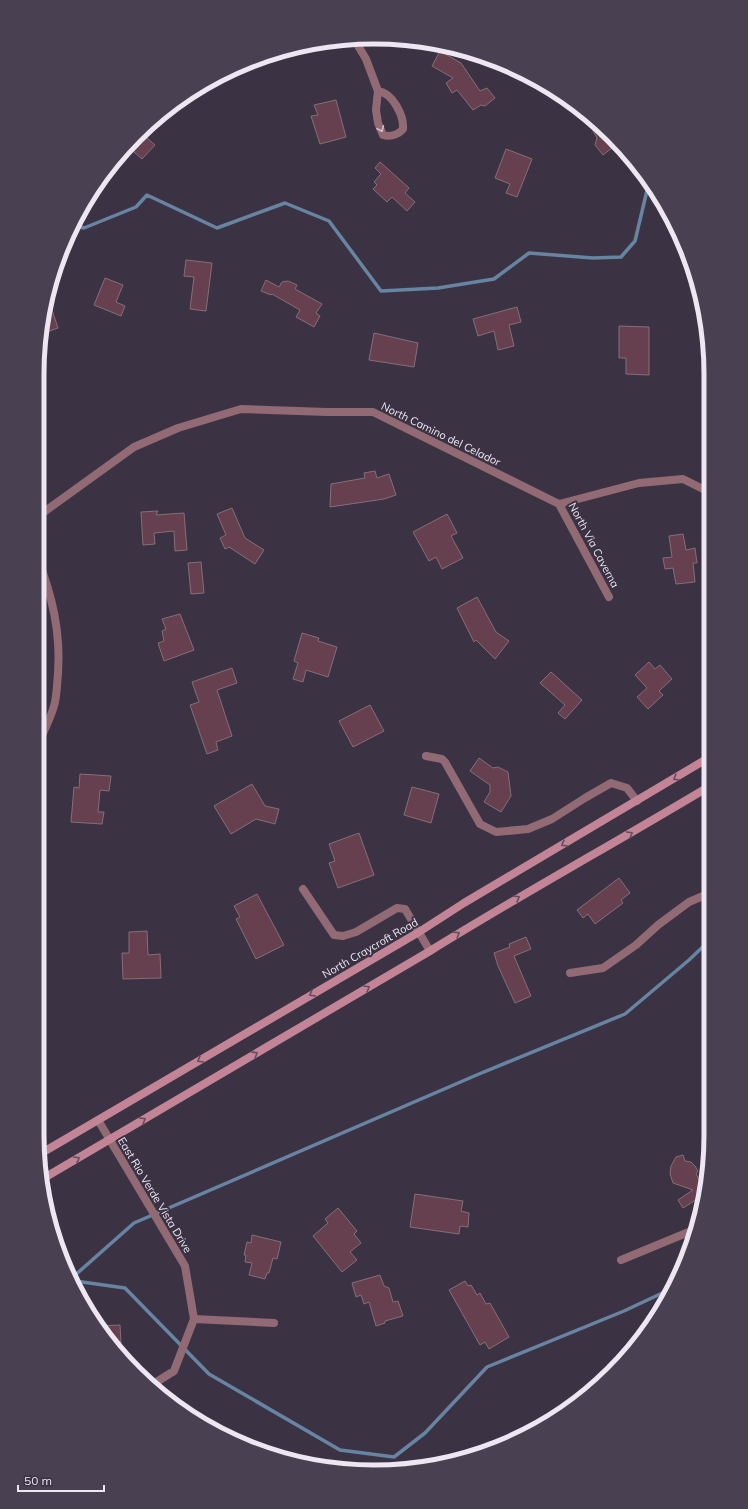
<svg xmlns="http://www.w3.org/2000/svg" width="748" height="1509" font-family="Mulish,sans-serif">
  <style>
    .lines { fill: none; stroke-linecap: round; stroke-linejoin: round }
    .stream { stroke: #6784a2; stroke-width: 3.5 }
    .building { fill: #66404f; stroke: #866e77 }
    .minor { stroke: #916a74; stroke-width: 8 }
    .tertiary { stroke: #916a74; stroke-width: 8 }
    .secondary { stroke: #c38596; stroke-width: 8 }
    .oneway { stroke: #d1c2cc }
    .oneway2 { stroke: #644c5d }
    .labels { text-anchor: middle; stroke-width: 4; stroke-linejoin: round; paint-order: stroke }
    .street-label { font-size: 11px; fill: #ece7f2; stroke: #3b3344 }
    .rim { fill: none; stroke: #ece7f2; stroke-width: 5 }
  </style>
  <rect width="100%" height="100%" fill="#3b3344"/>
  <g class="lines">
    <path class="stream" d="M73 225 84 228 136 207 147 195 217 228 285 203 329 221 381 291 438 288 494 279 529 253 593 258 621 257 635 241 649 182
      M73 1277 134 1223 479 1074 625 1014 689 960 710 940
      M75 1281 125 1288 209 1374 340 1450 394 1457 425 1433 487 1367 624 1311 673 1288"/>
  </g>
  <path class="building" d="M440 51 461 63 480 91 487 88 495 98 485 106 481 105 473 110 457 90 452 93 446 83 453 78 432 66Z
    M336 100 346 137 320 144 311 116 318 115 314 105Z
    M587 115 617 144 603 155 595 145 597 138 585 116Z
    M140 132 155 145 142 159 127 146Z
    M506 149 532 159 517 197 506 193 510 184 495 178Z
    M380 162 409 188 405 193 415 202 407 211 392 197 387 202 373 189 377 185 374 182 381 174 375 168Z
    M186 260 212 263 206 311 190 309 194 277 184 276Z
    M105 278 123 285 116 302 125 306 121 316 94 305Z
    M266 280 279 287 282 282 288 281 297 285 295 289 322 304 316 313 320 316 314 327 296 317 300 310 272 294 271 295 261 291Z
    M47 295 58 328 41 334 44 308Z
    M517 307 521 322 509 325 514 346 498 350 494 331 478 336 473 319Z
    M619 326 649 327V375L626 374V358H619Z
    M374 333 418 343 414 367 369 360Z
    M375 471 377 478 389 474 396 495 384 499 330 507 331 484 365 478 364 473Z
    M232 508 245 538 264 550 255 564 229 547 225 549 220 538 226 535 217 514Z
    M158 511 156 515 184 513 187 550 175 551 174 531 154 533 155 544 143 545 141 512Z
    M447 514 457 533 451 536 463 558 442 569 436 557 429 561 413 532Z
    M683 534 686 550 695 548 697 563H693L695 582 676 584 673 568 665 569 663 558 672 557 669 536Z
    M201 562 204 593 191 594 188 563Z
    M477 597 496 632 509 641 495 659 476 640 474 642 457 608Z
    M180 614 194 650 164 661 158 643 164 641 162 631 166 629 162 619Z
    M302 633 319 638 318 641 337 647 328 677 306 670 303 682 293 679 298 663 294 661Z
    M649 662 655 669 660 665 672 679 659 691 663 695 648 709 637 697 647 688 635 675Z
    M232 668 237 683 217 690 232 736 216 742 218 750 207 754 190 705 199 702 192 682Z
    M551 672 582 700 565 719 558 713 565 705 540 683Z
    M370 705 384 731 353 747 339 721Z
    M479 758 493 768 498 767 508 772 511 796 501 812 484 802 490 792V785L470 771Z
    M80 774 111 776 109 791 100 790 98 812H104L102 824 71 822 74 787 79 788Z
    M252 784 265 806 279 809 275 824 256 819 231 834 214 806Z
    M412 787 439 794 431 823 404 815Z
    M359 833 374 875 338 888 329 863 335 861 329 844Z
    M619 878 630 893 621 900 623 903 595 924 588 914 583 918 577 910Z
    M257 894 284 945 256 959 236 919 240 917 234 906Z
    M147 931 148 955 160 954 161 978 123 979 122 953H129V932Z
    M526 937 531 949 514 956 531 996 515 1003 498 966 494 953 510 947 509 944Z
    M683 1155 685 1161 691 1162 695 1166 698 1171 696 1174 706 1191 705 1194 683 1208 678 1200 693 1190 673 1183 670 1174 671 1166 676 1157Z
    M415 1194 463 1201 461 1211 469 1213 468 1227 460 1226 459 1234 410 1227Z
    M338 1208 357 1231 354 1234 361 1243 350 1252 357 1260 342 1272 313 1236 328 1223 325 1219Z
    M252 1235 281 1242 277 1259 273 1258 269 1273H267L265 1279 249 1275 252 1263 245 1262 246 1255H244L247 1242 251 1243Z
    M380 1275 384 1286 389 1288 393 1302 398 1301 403 1316 385 1321V1323L376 1326 369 1302 364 1304 361 1295 356 1297 352 1283Z
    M465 1281 468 1286 471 1285 477 1295 480 1293 486 1304 490 1303 509 1337 489 1349 485 1342 480 1345 449 1290Z
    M120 1325 121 1343H117V1351L107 1340 99 1326Z"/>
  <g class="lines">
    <path class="minor" d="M354 39 366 59 378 91 376 110 378 123 383 135C390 137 398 135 403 129 404 116 393 93 378 91
      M559 504 609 597
      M37 517 134 447 178 428 241 409 327 412H373L559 504 639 483 683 479 709 492
      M426 756 442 759 445 762 480 824 496 832 528 829 552 819 585 798 611 783 627 788 637 801
      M303 889 334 935 343 936 356 932 397 908 405 909 430 951
      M570 973 603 968 636 945 658 925 689 902 710 893
      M98 1120 185 1266 194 1319 174 1371 150 1386
      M621 1260 696 1229
      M194 1319 274 1323"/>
    <path class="tertiary" d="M37 746C43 733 50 720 54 706 57 696 57 684 58 673 61 632 52 595 37 557"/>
    <path class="secondary" d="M40 1154 419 932 464 903 710 757
      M44 1178 430 951C522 894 617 842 710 786"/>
  </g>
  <defs><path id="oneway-chevron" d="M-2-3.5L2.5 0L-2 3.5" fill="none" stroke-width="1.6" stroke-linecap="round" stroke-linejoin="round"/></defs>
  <use class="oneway" href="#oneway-chevron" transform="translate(381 129) rotate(66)"/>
  <g class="oneway2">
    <use href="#oneway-chevron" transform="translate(676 778) rotate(149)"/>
    <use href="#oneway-chevron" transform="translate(630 834) rotate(-30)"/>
    <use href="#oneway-chevron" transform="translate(564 844) rotate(150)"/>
    <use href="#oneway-chevron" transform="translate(517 898) rotate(-30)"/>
    <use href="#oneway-chevron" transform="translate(457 934) rotate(-32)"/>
    <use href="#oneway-chevron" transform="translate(367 988) rotate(-31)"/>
    <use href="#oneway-chevron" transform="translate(312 994) rotate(150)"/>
    <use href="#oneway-chevron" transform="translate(255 1054) rotate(-31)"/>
    <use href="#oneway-chevron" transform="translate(200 1060) rotate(150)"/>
    <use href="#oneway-chevron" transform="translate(143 1120) rotate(-30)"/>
    <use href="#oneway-chevron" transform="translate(77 1159) rotate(-30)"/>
  </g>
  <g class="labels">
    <g class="street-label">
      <text transform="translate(441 434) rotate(26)" y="4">North Camino del Celador</text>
      <text transform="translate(594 545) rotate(62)" y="4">North Via Caverna</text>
      <text transform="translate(370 948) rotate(-30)" y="4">North Craycroft Road</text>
      <text transform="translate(155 1195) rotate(59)" y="4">East Rio Verde Vista Drive</text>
    </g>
  </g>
  <path d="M0 0H748V1509H0ZM374 44H374A330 330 0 0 1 704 374V1135A330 330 0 0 1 374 1465H374A330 330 0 0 1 44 1135V374A330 330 0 0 1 374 44Z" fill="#494152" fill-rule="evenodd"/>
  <path class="rim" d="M374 44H374A330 330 0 0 1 704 374V1135A330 330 0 0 1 374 1465H374A330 330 0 0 1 44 1135V374A330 330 0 0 1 374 44Z"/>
  <path d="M18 1485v6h86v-6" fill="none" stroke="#ece7f2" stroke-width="2"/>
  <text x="24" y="1485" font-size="12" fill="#ece7f2" stroke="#3b3344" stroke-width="3" paint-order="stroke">50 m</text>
</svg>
